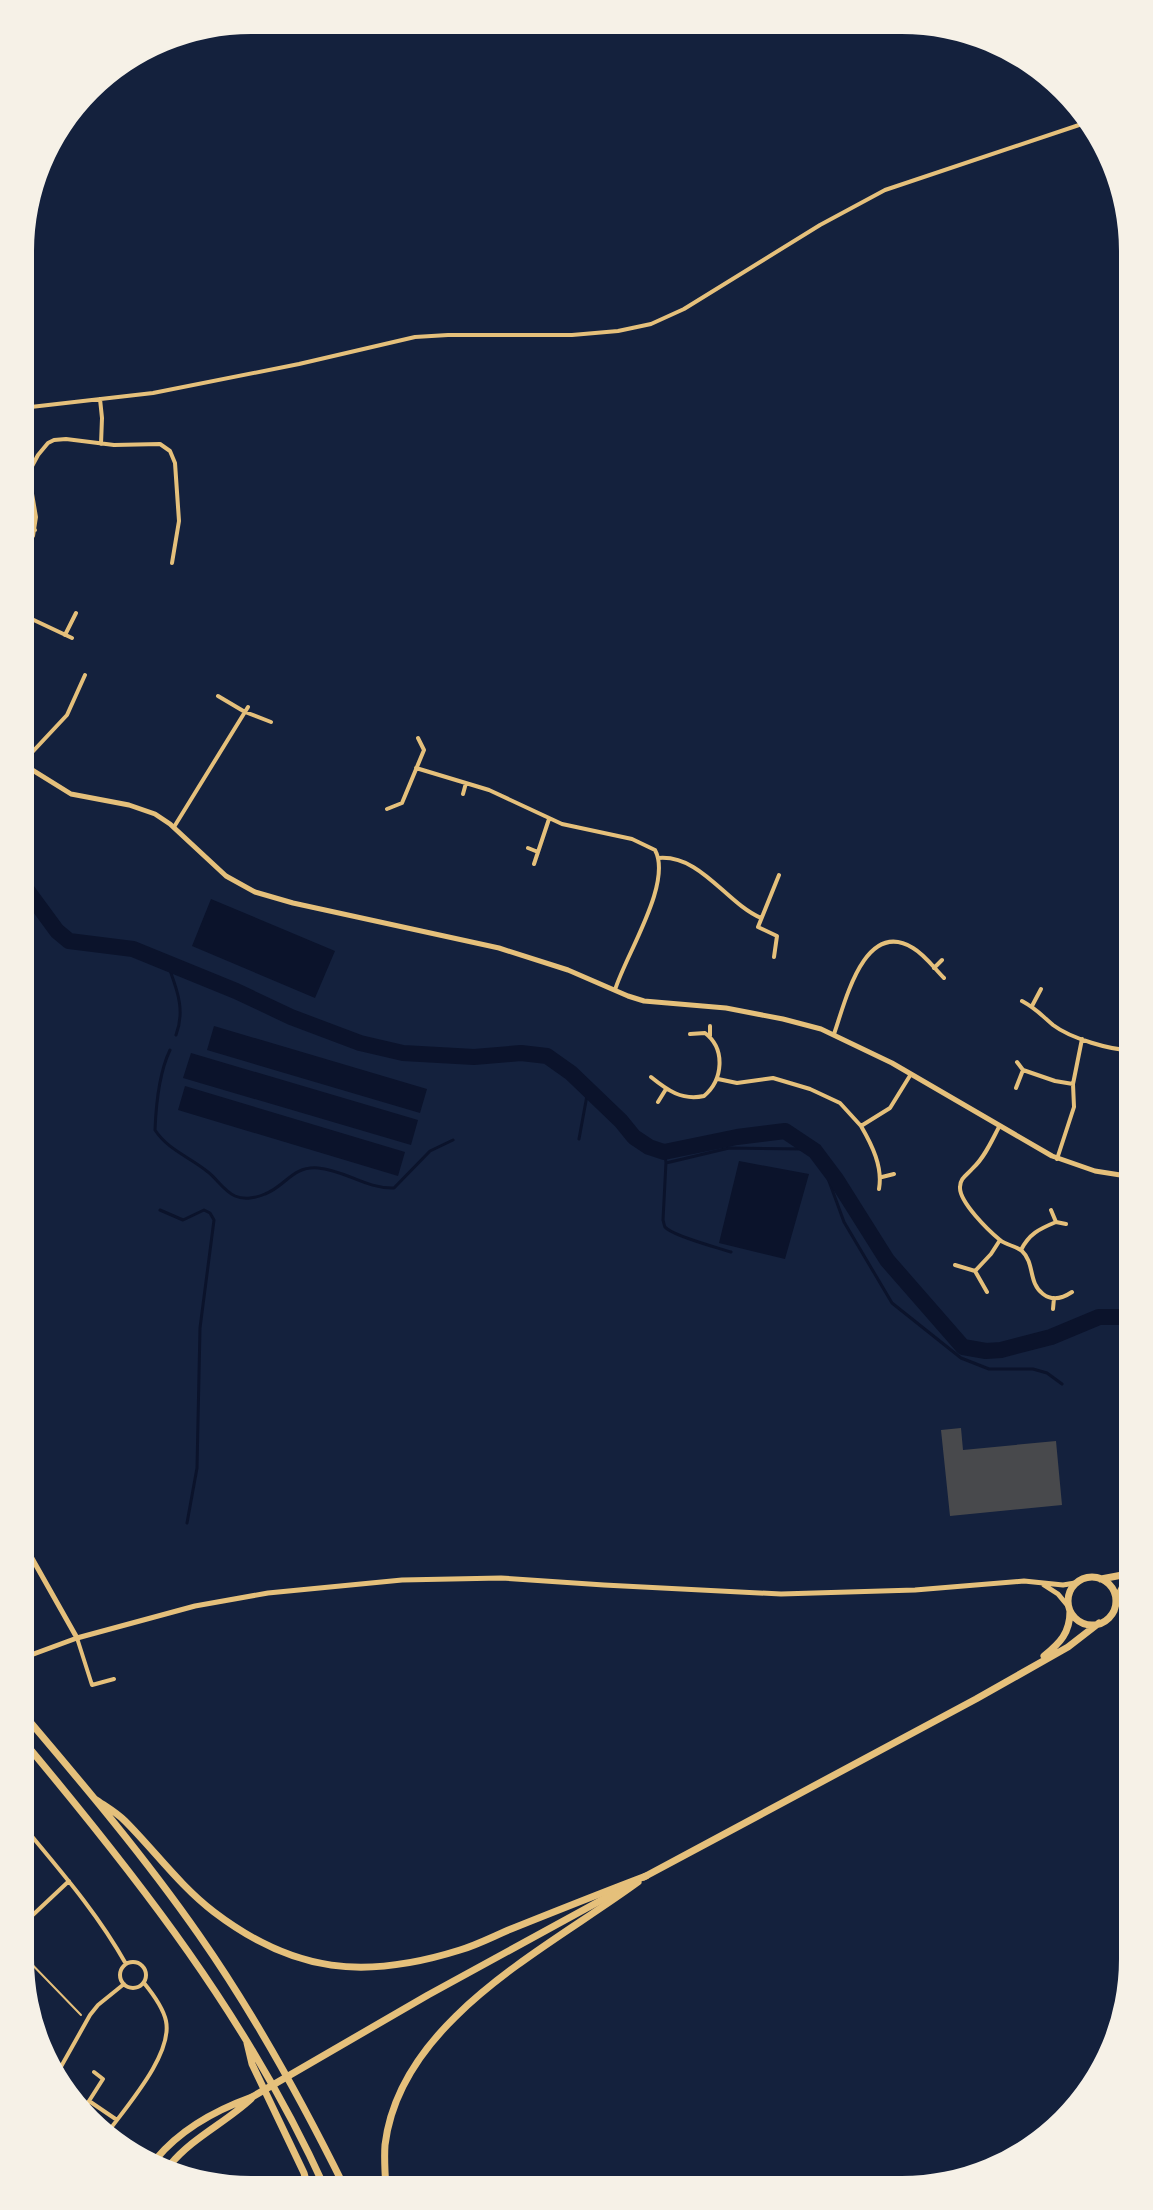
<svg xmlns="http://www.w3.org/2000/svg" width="1153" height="2210" font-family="'DM Sans',sans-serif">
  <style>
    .water { fill: #0b132b }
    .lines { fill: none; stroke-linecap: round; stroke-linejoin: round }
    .stream { stroke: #0b132b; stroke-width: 3 }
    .river { stroke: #0b132b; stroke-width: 16 }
    .building { fill: #48494c }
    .path { stroke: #e5c07b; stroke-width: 2 }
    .minor { stroke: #e5c07b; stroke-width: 4 }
    .tertiary { stroke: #e5c07b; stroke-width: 5 }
    .primary { stroke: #e5c07b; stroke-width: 7 }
    .trunk { stroke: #e5c07b; stroke-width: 7 }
  </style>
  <rect width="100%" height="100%" fill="#14213d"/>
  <path class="water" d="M211 899 335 951 315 998 192 946Z
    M214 1026 427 1089 420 1113 207 1050Z
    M191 1053 418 1120 411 1145 183 1078Z
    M185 1086 405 1152 398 1176 178 1110Z
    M739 1161 809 1174 785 1259 719 1243Z"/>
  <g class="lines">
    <path class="stream" d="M167 962C176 988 186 1008 176 1035
      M170 1050C159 1073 156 1104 155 1130 168 1150 190 1157 208 1172 217 1179 224 1191 235 1196 244 1200 256 1198 265 1194 286 1186 292 1166 318 1168 345 1170 366 1189 394 1188L430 1151 453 1140
      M579 1139 588 1090
      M664 1152 666 1162 663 1220C664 1223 664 1225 665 1227 672 1236 719 1248 731 1252
      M666 1163 729 1148 803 1149 812 1154 822 1162 844 1222 892 1303 961 1358 989 1369H1033L1047 1373 1062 1384
      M160 1210 183 1220 204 1210 210 1213 214 1220 200 1328 197 1468 187 1523"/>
    <path class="river" d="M21 882 57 931 69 941 133 949 236 991 291 1017 360 1043 403 1053 474 1057 521 1053 547 1056 571 1073 621 1121 634 1137 649 1147 664 1152 737 1137 785 1131 815 1151 836 1179 887 1260 963 1347 986 1351 1001 1350 1051 1337 1099 1317H1133"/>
  </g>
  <path class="building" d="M961 1428 963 1450 1056 1441 1062 1505 950 1516 941 1430Z"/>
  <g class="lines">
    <path class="path" d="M20 1844 27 1838
      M20 1952 81 2015"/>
    <path class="minor" d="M100 399 102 418 101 444
      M22 408 153 393 299 364 415 337 448 335H572L618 331 651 324 684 309 820 225 885 190 1085 123
      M26 531 35 530
      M33 536 36 517 31 488 30 470 38 455 48 443 54 440 66 439 114 445 160 444 170 451 175 463 179 521 172 563
      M21 614 72 638
      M65 635 76 613
      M218 696 245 712 271 722
      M22 763 67 715 85 675
      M416 768 489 790 562 824 632 839 655 850C673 883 625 956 615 990
      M463 794 466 783
      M387 809 402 803 424 750 418 738
      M174 827 248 707
      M528 848 538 852
      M659 858C701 855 726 903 761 918
      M534 864 549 819
      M774 957 777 936 758 927 779 875
      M934 968 942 960
      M1022 1001C1037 1009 1041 1015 1053 1025 1070 1038 1112 1051 1133 1050
      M1032 1006 1041 989
      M834 1034C845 1003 864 918 913 948 925 955 934 968 944 978
      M710 1036V1026
      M1128 1051 1133 1065
      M1017 1062 1023 1070
      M651 1077C667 1090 682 1101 704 1096 723 1080 726 1049 705 1033L690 1034
      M718 1079 737 1083 773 1078 810 1089 840 1103 861 1126 890 1108 911 1074
      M1016 1088 1023 1070 1055 1081 1073 1084
      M658 1102 666 1089
      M1133 1123 1130 1115 1133 1105
      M861 1126C872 1145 883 1167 879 1189
      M999 1127C992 1140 985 1157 973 1168 967 1175 960 1178 960 1187 959 1202 989 1231 1000 1240 1006 1245 1016 1246 1022 1251 1035 1263 1028 1283 1043 1294 1052 1301 1063 1298 1072 1292
      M1057 1159 1074 1107 1073 1084 1082 1039
      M882 1177 894 1174
      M1051 1210 1056 1222 1066 1224
      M1021 1250C1029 1234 1039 1229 1056 1222
      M955 1265 975 1271 987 1292
      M975 1271 991 1254 1000 1240
      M1053 1309 1054 1298
      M77 1638 92 1685 114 1679
      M20 1822C58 1868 97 1912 126 1964
      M20 1927 69 1881
      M120 1975a13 13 0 1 1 26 0a13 13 0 1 1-26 0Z
      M58 2072 90 2015 98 2005 124 1984
      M89 2101 103 2079 94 2072
      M83 2109 89 2101 117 2120
      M105 2136C125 2108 173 2055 166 2021 163 2007 153 1994 144 1983"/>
    <path class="tertiary" d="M21 763 71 794 129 805 155 814 170 824 226 876 255 892 293 903 499 948 568 970 628 996 644 1001 726 1008 783 1019 821 1029 892 1063 1052 1156 1095 1171 1133 1177
      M20 1537 77 1638
      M1044 1585 1058 1594 1068 1606
      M20 1659 77 1638 195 1606 268 1593 402 1580 501 1578 604 1585 781 1594 915 1590 1024 1581 1063 1585 1075 1583"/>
    <path class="primary" d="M1068 1601a24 24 0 1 1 48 0a24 24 0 1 1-48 0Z
      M1101 1579 1133 1573
      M1116 1601 1123 1586 1133 1577
      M1044 1656C1060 1643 1070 1633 1070 1611
      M644 1877 976 1699 1068 1647 1099 1623
      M252 2097 428 1995 629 1885"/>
    <path class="trunk" d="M20 1710C82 1783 144 1856 199 1935 255 2015 302 2101 345 2188
      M20 1737C139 1879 248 2018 325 2188
      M95 1799C105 1806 116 1812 125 1821 155 1851 180 1886 214 1912 294 1973 365 1980 460 1950 477 1945 494 1936 511 1929 556 1911 601 1893 646 1876
      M247 2043 252 2064 304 2173 308 2188
      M156 2159C181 2129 216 2110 252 2097
      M170 2165C192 2138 225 2123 251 2099
      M386 2188C385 2174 384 2159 385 2145 400 2020 547 1949 638 1882"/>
  </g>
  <path d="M0 0H1153V2210H0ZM251 34H902A217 217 0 0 1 1119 251V1959A217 217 0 0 1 902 2176H251A217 217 0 0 1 34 1959V251A217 217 0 0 1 251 34Z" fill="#f6f1e7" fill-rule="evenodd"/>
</svg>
